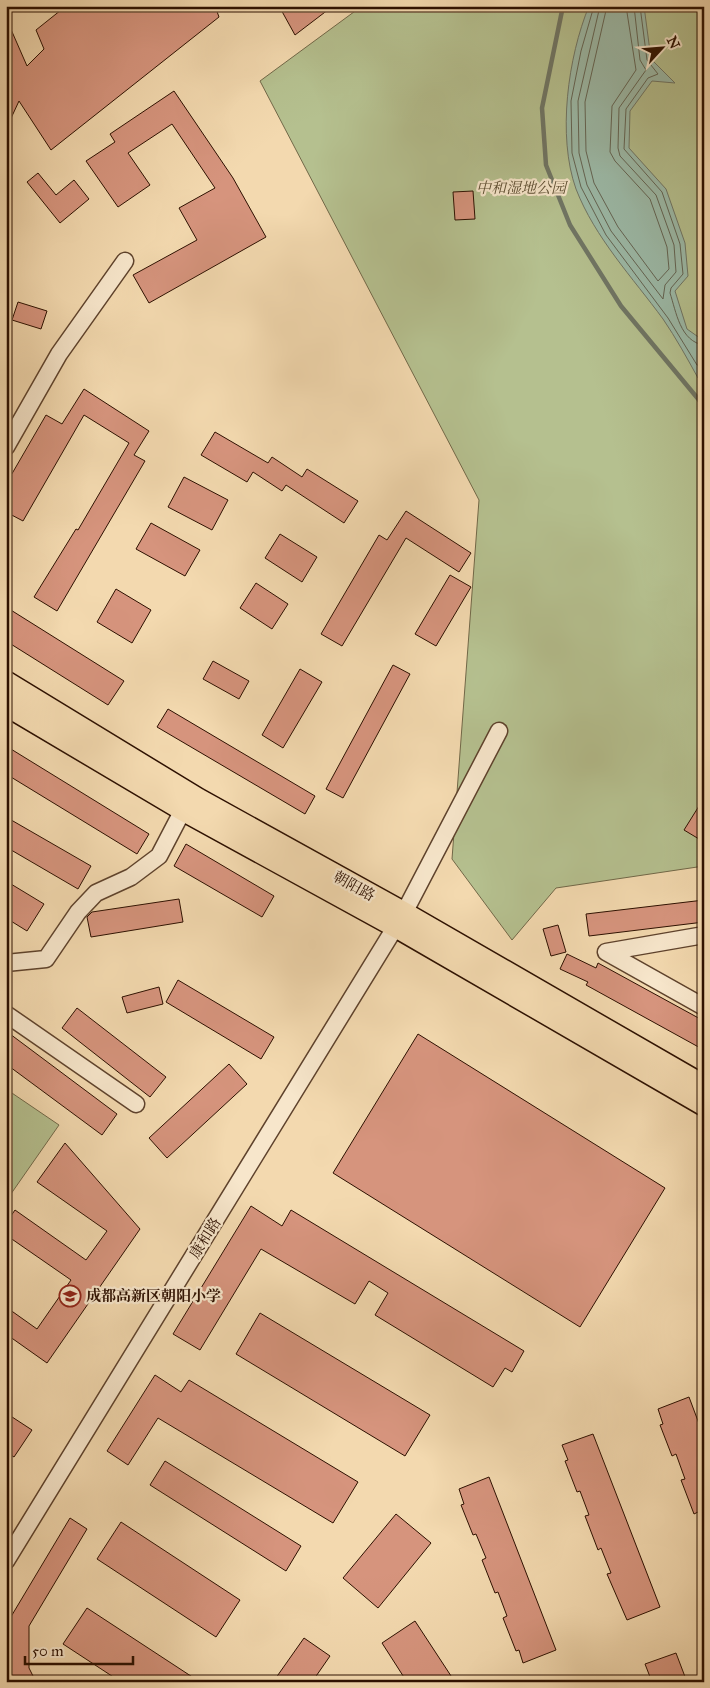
<svg xmlns="http://www.w3.org/2000/svg" width="710" height="1688" font-family="'IM FELL Great Primer','Noto Serif SC',serif">
  <style>
    .green { fill: #b5c08f; stroke: #716848 }
    .water { fill: #9cbaa8; stroke: #707665 }
    .lines { fill: none; stroke-linecap: round; stroke-linejoin: round }
    .shore { stroke: #646554; stroke-width: 1 }
    .stream { stroke: #707665; stroke-width: 4.5 }
    .building { fill: #d6947d; stroke: #2d1000 }
    .minor-casing { stroke: #5e422c; stroke-width: 19 }
    .major-casing { stroke: #2d1000; stroke-width: 24 }
    .minor { stroke: #f7e6cb; stroke-width: 16 }
    .major { stroke: #f3d9af; stroke-width: 21 }
    .labels { text-anchor: middle; stroke-width: 4.5; stroke-linejoin: round; paint-order: stroke }
    .park-label { font-size: 15px; font-style: italic; fill: #5d4e32; stroke: #f7e6cb }
    .street-label { font-size: 15px; fill: #2d1000; stroke: #f7e6cb }
    .poi-label { font-size: 15px; font-weight: bold; fill: #2d1000; stroke: #f7e6cb; text-anchor: start }
  </style>
  <rect width="100%" height="100%" fill="#f3d9af"/>
  <filter id="stains"><feTurbulence type="fractalNoise" baseFrequency=".004" numOctaves="4"/><feColorMatrix values="0 0 0 0 .2 0 0 0 0 .09 0 0 0 0 .02 0 0 0 .5 -.17"/></filter>
  <radialGradient id="worn" r=".72"><stop offset=".6" stop-color="#630" stop-opacity="0"/><stop offset="1" stop-color="#630" stop-opacity=".3"/></radialGradient>
  <path class="green" d="M362 6H704V866L556 888 512 940 452 859 479 500 260 81Z
    M6 1089 59 1125 6 1201Z"/>
  <path class="water" d="M589 6H644L651 59 675 83 652 81 630 111 629 148 666 189 685 243 688 276 675 291 687 329 704 341V366L698 378C687 358 676 338 663 319 633 278 595 238 576 189 557 136 568 57 589 6Z"/>
  <g class="lines">
    <path class="shore" d="M594 6 581 51 571 101 572 153 581 187 606 235 668 318 697 365 704 366
      M600 6 578 101 579 153 587 185 611 231 663 299 665 285 676 272 674 245 656 195 620 156 618 148 619 108 646 70 640 60 634 6
      M607 6 585 102 586 151 594 183 618 227 658 281 669 269 667 247 650 199 615 161 610 152 612 106 636 70 626 6
      M640 6 647 60 658 74 648 78 626 109 624 149 662 192 680 244 683 274 671 288 670 293C676 311 680 342 704 345"/>
    <path class="stream" d="M563 6 542 108 546 165 570 225 621 306 704 406"/>
  </g>
  <path class="building" d="M66 6H215L219 17 51 150 19 101 6 129V18L27 66 44 49 36 30Z
    M279 6H333L295 35Z
    M174 91 233 178 266 237 149 303 133 275 197 240 179 208 215 188 172 124 128 153 150 185 118 207 86 161 115 142 110 134Z
    M38 173 56 195 74 180 89 199 60 223 27 182Z
    M473 191 475 219 455 220 453 192Z
    M18 302 47 311 41 329 12 320Z
    M84 389 149 431 134 455 145 461 57 611 34 597 76 529 78 530 129 443 84 415 23 521 6 512V484L46 415 62 424Z
    M215 432 268 463 272 457 302 477 307 469 358 501 344 523 286 485 282 491 253 472 247 482 201 455Z
    M184 477 228 500 212 530 168 507Z
    M406 511 471 553 459 572 406 538 342 646 321 634 379 535 387 540Z
    M151 523 200 550 185 576 136 549Z
    M280 534 317 557 302 582 265 558Z
    M450 575 471 587 436 646 415 634Z
    M256 583 288 604 272 629 240 608Z
    M116 589 151 610 132 643 97 622Z
    M6 607 124 681 108 705 6 641Z
    M213 661 249 681 239 699 203 679Z
    M393 665 410 674 343 798 326 789Z
    M300 669 322 682 283 748 262 735Z
    M168 709 315 796 305 814 157 727Z
    M6 746 149 834 137 854 6 774Z
    M704 798V842L684 830Z
    M6 817 91 866 78 889 6 847Z
    M186 844 274 896 262 917 174 866Z
    M6 881 44 904 27 931 6 918Z
    M179 899 183 922 91 937 87 917 92 912Z
    M704 900V922L589 936 586 914Z
    M558 925 566 952 551 956 543 929Z
    M567 954 596 968 598 963 704 1021V1050L586 985 588 982 560 969Z
    M178 980 274 1037 261 1059 166 1002Z
    M159 987 163 1004 127 1013 122 997Z
    M77 1008 166 1077 150 1097 62 1028Z
    M6 1031 117 1114 102 1135 6 1064Z
    M418 1034 665 1188 580 1327 333 1173Z
    M229 1064 247 1084 167 1158 149 1138Z
    M65 1143 140 1229 47 1363 6 1334V1307L37 1329 71 1280 6 1235V1223L15 1210 86 1260 107 1231 37 1182Z
    M251 1206 282 1226 291 1210 524 1351 512 1372 505 1368 493 1387 375 1315 388 1293 369 1281 355 1304 261 1249 200 1350 173 1334Z
    M260 1313 430 1415 405 1456 236 1354Z
    M155 1375 181 1392 189 1380 358 1482 333 1523 158 1418 128 1465 107 1451Z
    M689 1397 704 1437V1509L694 1514 681 1480 685 1479 676 1454 672 1456 660 1425 663 1424 658 1409Z
    M6 1413 32 1430 14 1457 6 1452Z
    M593 1434 660 1607 627 1620 607 1574 611 1573 601 1548 598 1550 585 1516 589 1515 580 1491 577 1492 565 1461 568 1460 562 1445Z
    M165 1461 301 1546 286 1571 150 1485Z
    M489 1477 556 1650 523 1663 519 1650 516 1651 503 1618 507 1616 498 1592 495 1593 482 1560 486 1558 476 1534 473 1535 461 1505 464 1504 459 1489Z
    M396 1514 431 1543 378 1608 343 1578Z
    M70 1518 87 1529 29 1626V1668L36 1682H6V1625Z
    M121 1522 240 1600 216 1637 97 1559Z
    M87 1608 200 1682H121L63 1644Z
    M415 1621 455 1682H407L382 1643Z
    M304 1638 330 1656 312 1682H273Z
    M676 1653 687 1682H652L645 1664Z"/>
  <g class="lines">
    <g class="minor-casing">
      <path id="minor" d="M6 447 59 354 125 261
        M704 935 606 952 704 1007
        M6 963 46 959 78 912 96 893 131 877 159 856 183 810
        M6 1014 136 1104
        M6 1561 404 913 499 731"/>
    </g>
    <g class="major-casing">
      <path id="major" d="M6 682 198 799 404 913 704 1086
        M6 705 183 810 400 929 704 1105"/>
    </g>
    <use href="#minor" class="minor"/>
    <use href="#major" class="major"/>
  </g>
  <defs>
    <g id="school-ring" transform="scale(1.125)"><circle r="9.5" fill="#f7e6cb" stroke="#8f2418" stroke-width="1.5"/><path d="M0-5L7-2L0 1L-7-2ZM-4 1L0 2.5L4 1V4Q0 6-4 4Z" fill="#8f2418"/></g>
  </defs>
  <g fill-rule="evenodd">
    <use href="#school-ring" x="70" y="1296"/>
  </g>
  <g class="labels">
    <g class="park-label">
      <text x="521" y="193">中和湿地公园</text>
    </g>
    <g class="street-label">
      <text transform="translate(354 886) rotate(29)" y="5">朝阳路</text>
      <text transform="translate(205 1238) rotate(-58)" y="5">康和路</text>
    </g>
    <g class="poi-label">
      <text x="86" y="1301">成都高新区朝阳小学</text>
    </g>
  </g>
  <rect width="710" height="1688" fill="none" stroke="#f3d9af" stroke-width="25"/>
  <rect x="8" y="8" width="695" height="1673" fill="none" stroke="#2d1000" stroke-width="2.5"/>
  <rect x="12" y="12" width="685" height="1663" fill="none" stroke="#2d1000"/>
  <g transform="translate(662 48) rotate(64)" stroke="#f7e6cb" stroke-width="4" paint-order="stroke">
  <path d="M0-4L9 19L0 12L-9 19Z" fill="#2d1000"/>
  <text y="-8" font-size="14" font-weight="bold" text-anchor="middle" fill="#2d1000">N</text>
  </g>
  <path d="M25 1656v8h108v-8" fill="none" stroke="#2d1000" stroke-width="2.5"/>
  <text x="32" y="1656" font-size="15" fill="#2d1000" stroke="#f7e6cb" stroke-width="4" paint-order="stroke">50 m</text>
  <rect width="100%" height="100%" filter="url(#stains)"/>
  <rect width="100%" height="100%" fill="url(#worn)"/>
</svg>
